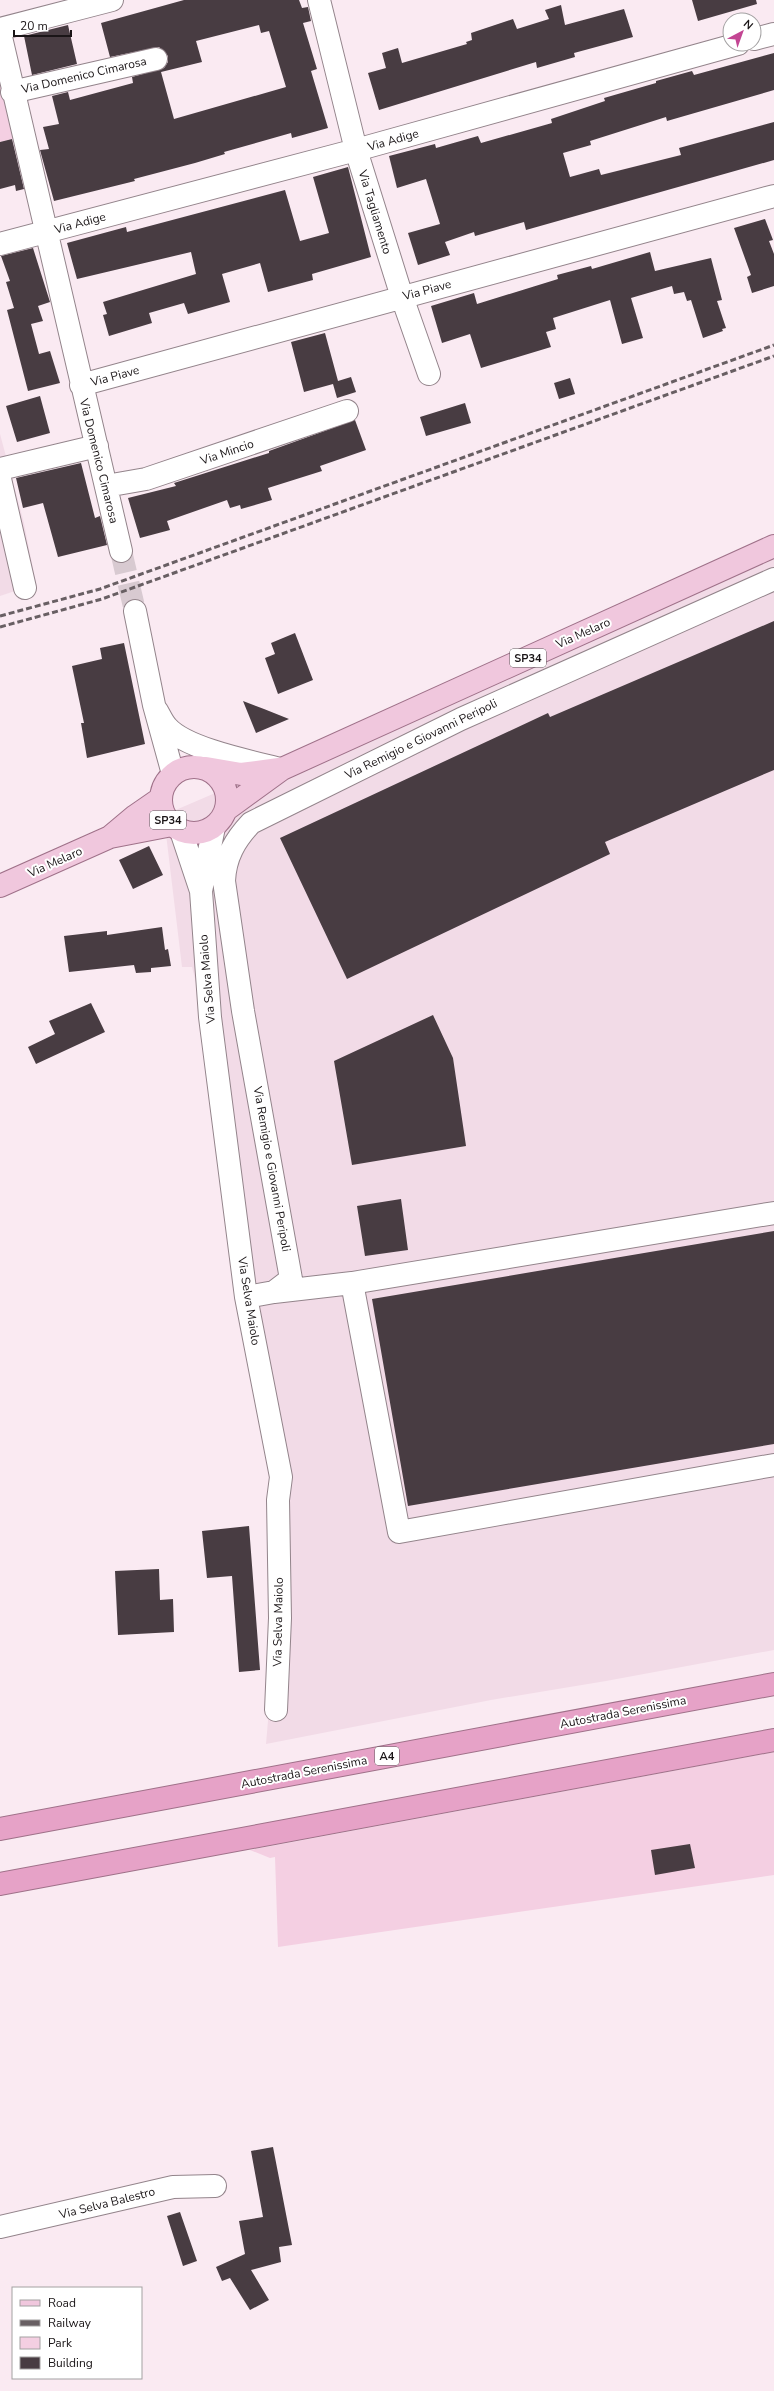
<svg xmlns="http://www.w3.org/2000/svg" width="774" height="2391" font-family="'Nunito Sans',sans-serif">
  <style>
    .built { fill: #f2dbe7 }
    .green { fill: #f4cfe2 }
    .building { fill: #483c42; fill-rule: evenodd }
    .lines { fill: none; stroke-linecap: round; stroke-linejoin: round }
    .minor-tunnel { stroke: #d8cad1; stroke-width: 22; stroke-dasharray: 22 11; stroke-linecap: butt }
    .minor-casing { stroke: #93848b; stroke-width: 24 }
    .major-casing { stroke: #9f7189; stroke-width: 24 }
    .highway-casing { stroke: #9f7189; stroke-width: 24 }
    .minor { stroke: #fff; stroke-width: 22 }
    .major { stroke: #f0c7dd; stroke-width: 22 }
    .highway { stroke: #e6a2c7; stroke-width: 22 }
    .rail { stroke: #685f63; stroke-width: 3; stroke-dasharray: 6 3; stroke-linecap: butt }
    .labels { text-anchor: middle; stroke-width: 4; stroke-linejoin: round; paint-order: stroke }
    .shield { fill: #fff; stroke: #5f5b5d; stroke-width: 1 }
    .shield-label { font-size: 11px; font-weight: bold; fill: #1a1517 }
    .street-label { font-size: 12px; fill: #1a1517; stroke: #fff }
  </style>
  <rect width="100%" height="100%" fill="#faeaf2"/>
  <path class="built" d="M0 434 24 523 36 584 0 596Z
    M774 544V1650L606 1681 491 1700 266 1744 276 1628 280 1495 234 1132 192 967H182L166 834 157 818 292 760Z"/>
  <path class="green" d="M0 62 16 138 0 142Z
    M774 1752V1875L278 1947 275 1857 270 1858 250 1850Z"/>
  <path class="building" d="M184 0H299L302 8 308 7 311 21 303 23 317 69 311 71 328 128 292 138 291 133 224 152 225 154 195 163 134 179 135 181 54 201 40 150 49 149 43 127 59 124 52 96 68 92 70 100 133 83 132 77 164 68 168 62V56L159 47 110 57 101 23ZM259 25 261 33 269 31 286 87 174 119 161 72 202 62 196 41Z
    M692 0H756L757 4 698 21Z
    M561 5 565 25 624 9 633 37 574 53 575 57 537 68 536 62 379 110 368 73 386 68 382 53 398 48 402 63 467 44 466 42 472 40 471 33 513 19 517 29 549 19 545 10Z
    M68 25 77 64 32 75 24 36Z
    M774 53V90L667 121 666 117 590 141 591 145 563 153 570 177 599 169 601 175 681 155 679 148 774 122V160L526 230 524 222 475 236 474 232 445 242 450 255 418 265 408 233 440 224 426 179 397 188 389 156 435 144 436 148 478 136 481 143 552 123 551 119 605 101 604 98 656 83V81L692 71 694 75Z
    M12 139 24 189 16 191 15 185 0 189V142Z
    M348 167 371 257 312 274 313 280 268 292 260 263 222 274 230 302 188 314 184 303 149 313 152 323 109 336 103 315 107 314 103 302 196 274 191 252 77 279 67 243 126 227 127 232 285 190 300 241 329 233 313 177Z
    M765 219 773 240 769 241 774 254V286L752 293 747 277 751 275 734 228Z
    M33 248 50 302 38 306 43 321 31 324 39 354 50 351 60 383 28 391 7 310 14 308 6 282 10 281 1 256Z
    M650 252 655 271 711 258 722 300 717 301 726 328 722 329 723 331 703 338 691 300 687 301 684 292 674 294 672 286 631 298 643 338 622 344 610 300 553 318 556 329 546 332 551 347 481 368 470 334 442 343 431 306 474 293 477 304 558 279 557 275 591 266 592 269Z
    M325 333 338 381 351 377 356 392 337 398 333 384 304 392 291 342Z
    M570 378 575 394 559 399 554 383Z
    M40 396 50 433 17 442 6 406Z
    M465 403 471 423 426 436 420 417Z
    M355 420 366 450 320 466 322 471 268 488 272 500 241 509 240 505 230 508 227 500 167 521 170 530 140 538 128 498 176 486 174 483 269 453V451Z
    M81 463 95 518 100 516 107 545 58 557 43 503 23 508 16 478Z
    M774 621V770L605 842 610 854 347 979 280 838 548 713 550 717Z
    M295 633 313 680 278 694 265 658 275 654 271 643Z
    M124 643 145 744 87 758 81 723H84L72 666 102 659 100 648Z
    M243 701 264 709 289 719 256 733Z
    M149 846 163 875 133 889 119 860Z
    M162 927 165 950 168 949 171 966 151 968V972L136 973 134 965 69 972 64 936 107 931V935Z
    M91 1003 105 1032 36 1064 28 1047 55 1034 49 1021Z
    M433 1015 453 1058 466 1146 352 1165 334 1061Z
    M401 1199 408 1250 365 1256 357 1206Z
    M774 1231V1444L408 1506 372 1299Z
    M249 1526 260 1670 239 1672 232 1576 207 1578 202 1531Z
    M159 1569 160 1600 173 1599 174 1632 118 1635 115 1571Z
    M690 1844 695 1868 655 1875 651 1850Z
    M273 2147 292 2245 279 2247 281 2262 251 2270 269 2300 250 2310 230 2278 222 2281 216 2267 245 2254 239 2221 263 2217 251 2151Z
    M180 2212 197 2261 183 2266 167 2216Z"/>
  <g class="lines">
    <path class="minor-tunnel" d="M121 551 135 611"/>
    <g class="minor-casing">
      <path id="minor" d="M319 0 356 150 402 297 429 374
        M0 29 112 0
        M0 33 121 551
        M754 39 774 34
        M12 92 156 59
        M0 244 356 150 738 44
        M81 385 774 196
        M0 469 97 446
        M0 479 25 588
        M106 486 146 479 347 411
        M135 611 154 705 173 774
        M157 711C160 716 163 723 167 727 186 749 253 762 281 769
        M181 831 201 891 210 1017 246 1297 281 1477 278 1500 280 1618 276 1710
        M201 891 214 827
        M352 1283 399 1532 774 1465
        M274 1292 352 1283 774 1213
        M246 1297 274 1292 291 1279 243 1011 224 881C225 857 235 840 251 823L461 719 774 579
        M0 2227 173 2187 215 2186"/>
    </g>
    <g class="major-casing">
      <path id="major" d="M161 800a33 33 0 1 1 66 0a33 33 0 1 1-66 0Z
        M206 768 241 774 279 769
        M227 809 282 769 774 546
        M110 837 135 816 161 798
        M0 886 110 837 172 825"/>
    </g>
    <g class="highway-casing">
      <path id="highway" d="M0 1829 774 1684
        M0 1884 774 1740"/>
    </g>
    <use href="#minor" class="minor"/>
    <use href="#major" class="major"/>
    <use href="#highway" class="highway"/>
    <path class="rail" d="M0 616 100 589 774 345
      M0 627 102 599 774 356"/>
  </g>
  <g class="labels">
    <g class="shield">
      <rect x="510" y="649" width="36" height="18" rx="3"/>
      <rect x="150" y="811" width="36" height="18" rx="3"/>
      <rect x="375" y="1747" width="24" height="18" rx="3"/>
    </g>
    <g class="shield-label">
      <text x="528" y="662">SP34</text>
      <text x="168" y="824">SP34</text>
      <text x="387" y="1760">A4</text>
    </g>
    <g class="street-label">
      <text transform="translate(84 75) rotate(-13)" y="4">Via Domenico Cimarosa</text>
      <text transform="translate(393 140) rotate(-16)" y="4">Via Adige</text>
      <text transform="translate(375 212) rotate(73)" y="4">Via Tagliamento</text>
      <text transform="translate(80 223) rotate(-15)" y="4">Via Adige</text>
      <text transform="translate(427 290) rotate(-15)" y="4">Via Piave</text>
      <text transform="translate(115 376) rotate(-15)" y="4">Via Piave</text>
      <text transform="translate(227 452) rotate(-19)" y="4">Via Mincio</text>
      <text transform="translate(99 461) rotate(76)" y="4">Via Domenico Cimarosa</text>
      <text transform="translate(583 633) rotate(-24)" y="4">Via Melaro</text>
      <text transform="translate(421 739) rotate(-26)" y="4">Via Remigio e Giovanni Peripoli</text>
      <text transform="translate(55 862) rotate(-24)" y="4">Via Melaro</text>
      <text transform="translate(207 979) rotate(-95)" y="4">Via Selva Maiolo</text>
      <text transform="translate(272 1169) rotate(80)" y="4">Via Remigio e Giovanni Peripoli</text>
      <text transform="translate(249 1301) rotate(81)" y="4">Via Selva Maiolo</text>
      <text transform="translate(278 1622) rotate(-89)" y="4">Via Selva Maiolo</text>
      <text transform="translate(623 1712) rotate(-11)" y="4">Autostrada Serenissima</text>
      <text transform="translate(304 1772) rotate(-11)" y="4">Autostrada Serenissima</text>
      <text transform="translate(107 2203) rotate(-14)" y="4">Via Selva Balestro</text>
    </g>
  </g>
  <rect x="12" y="2287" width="130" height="92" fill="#ffffff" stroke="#a3a1a2"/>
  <rect x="20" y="2300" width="20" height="6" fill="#f0c7dd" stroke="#a3a1a2"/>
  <text x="48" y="2307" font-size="12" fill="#1a1517">Road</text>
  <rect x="20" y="2320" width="20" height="6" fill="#685f63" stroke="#a3a1a2"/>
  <text x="48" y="2327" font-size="12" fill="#1a1517">Railway</text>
  <rect x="20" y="2337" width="20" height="12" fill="#f4cfe2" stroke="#a3a1a2"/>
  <text x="48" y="2347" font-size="12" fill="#1a1517">Park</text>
  <rect x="20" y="2357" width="20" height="12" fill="#483c42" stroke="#a3a1a2"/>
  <text x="48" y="2367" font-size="12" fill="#1a1517">Building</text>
  <g transform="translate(742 32) rotate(41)"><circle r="19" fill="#ffffff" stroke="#a3a1a2"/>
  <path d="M0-3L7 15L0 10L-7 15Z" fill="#c34593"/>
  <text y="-6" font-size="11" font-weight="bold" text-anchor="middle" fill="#1a1517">N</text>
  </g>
  <path d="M14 30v6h57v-6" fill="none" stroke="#1a1517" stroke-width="2"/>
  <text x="20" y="30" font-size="12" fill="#1a1517" stroke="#ffffff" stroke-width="3" paint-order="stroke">20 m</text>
</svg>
